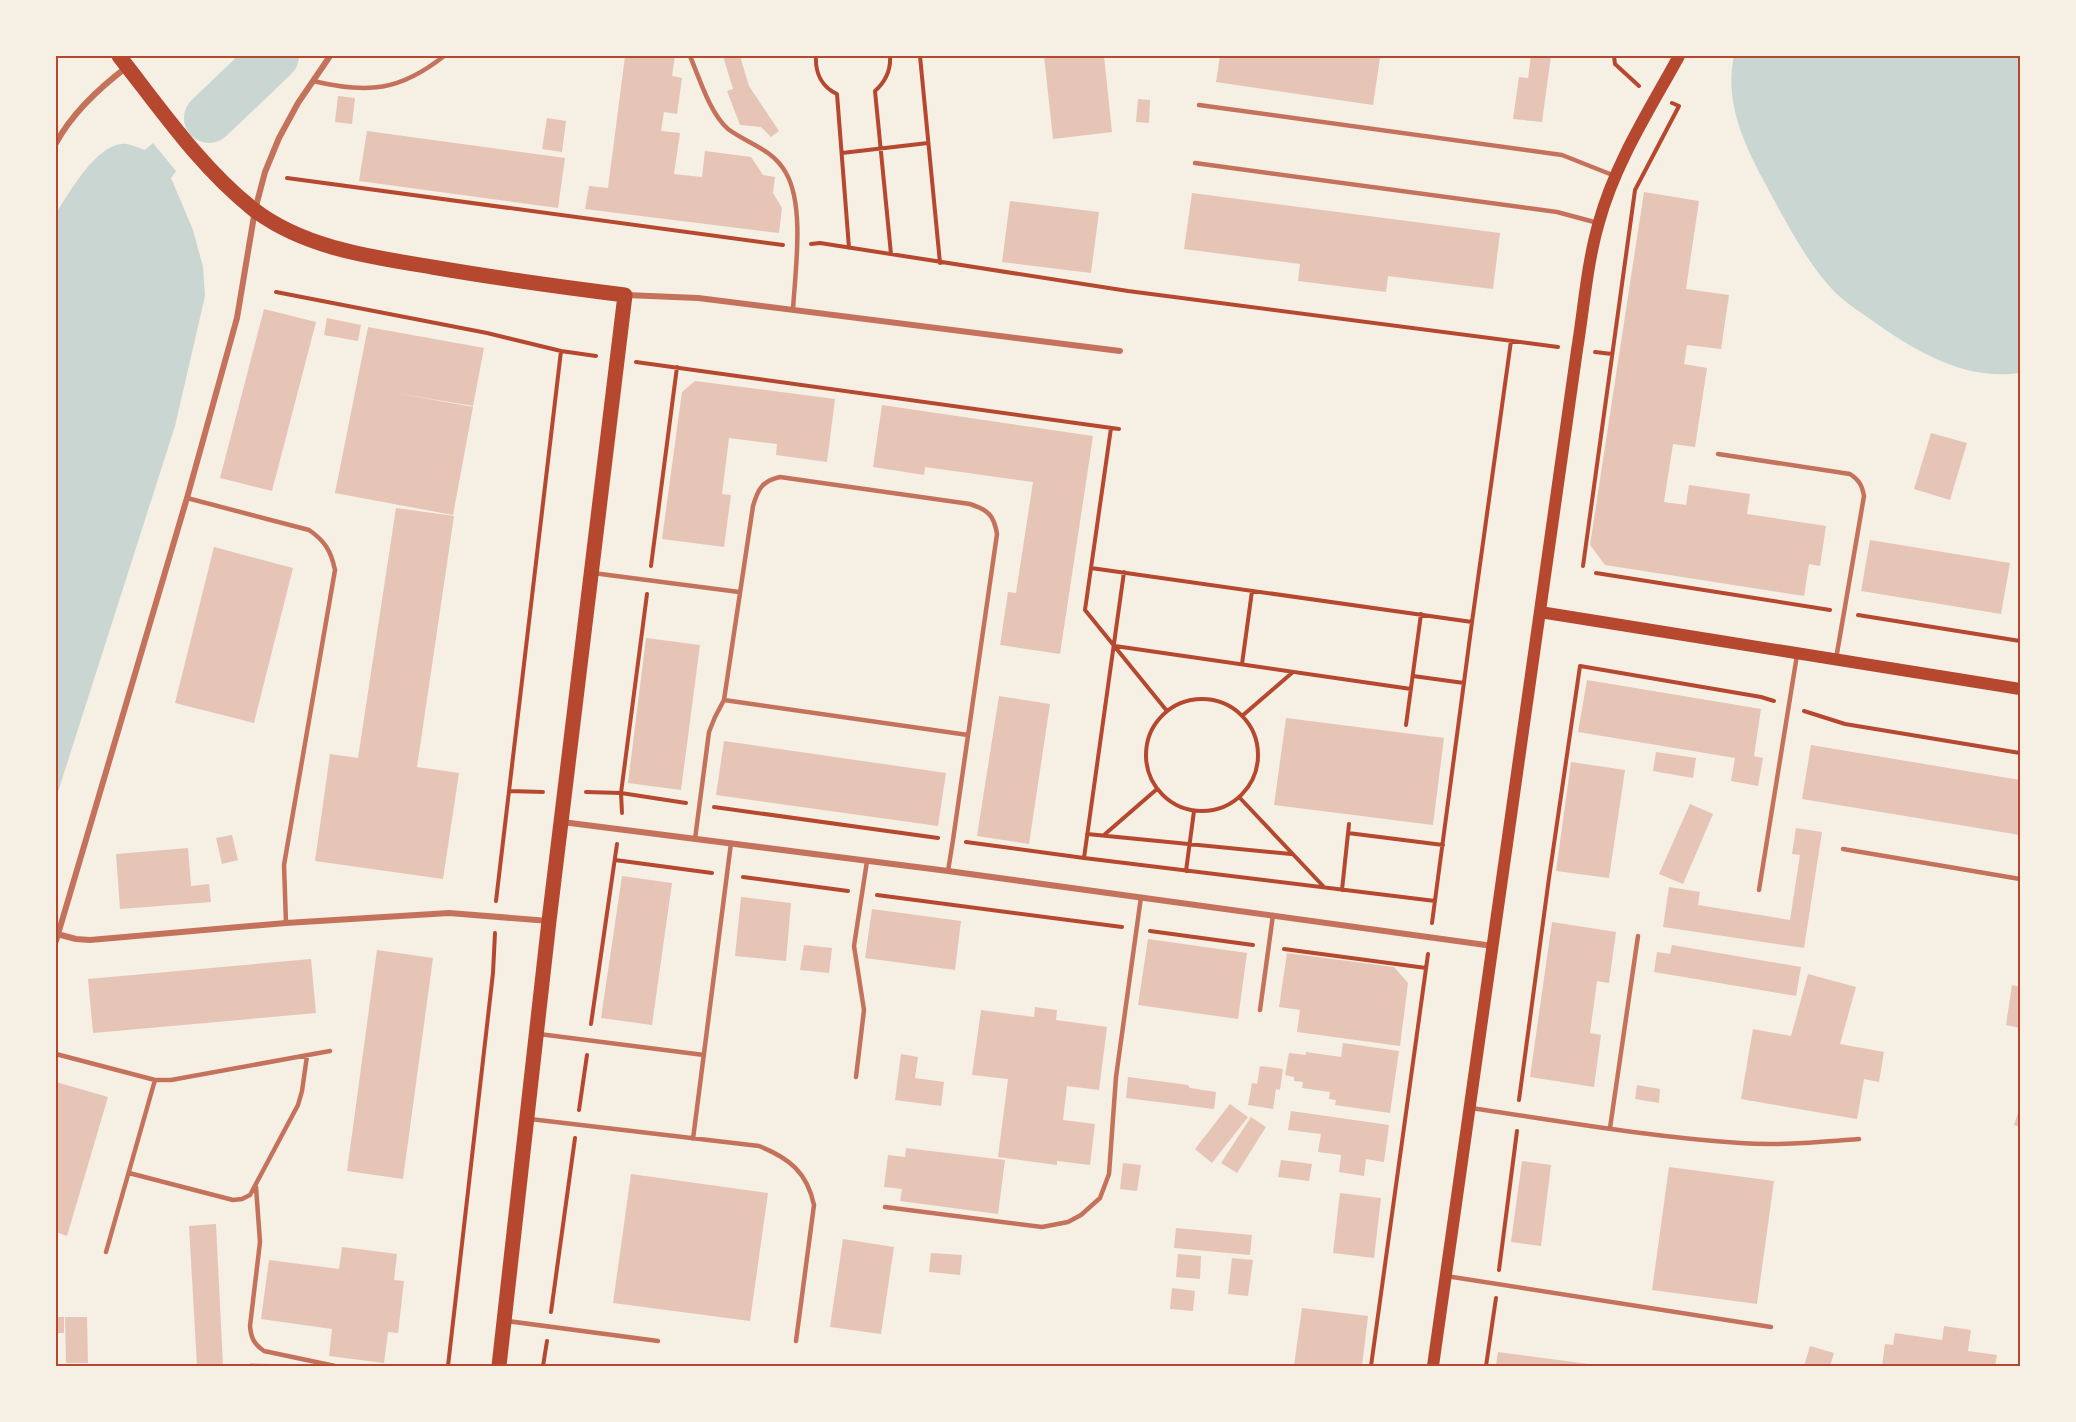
<svg xmlns="http://www.w3.org/2000/svg" width="2076" height="1422" font-family="Roboto,sans-serif">
  <style>
    .water { fill: #c9d6d2 }
    .lines { fill: none; stroke-linecap: round; stroke-linejoin: round }
    .river { stroke: #c9d6d2; stroke-width: 50 }
    .building { fill: #e6c5b7 }
    .path { stroke: #b5482f; stroke-width: 4 }
    .service { stroke: #c5725c; stroke-width: 4.5 }
    .minor { stroke: #c5725c; stroke-width: 6 }
    .secondary { stroke: #b5482f; stroke-width: 12 }
    .primary { stroke: #b5482f; stroke-width: 15 }
    .neatline { fill: none; stroke: #b5482f; stroke-width: 2 }
  </style>
  <rect width="100%" height="100%" fill="#f6efe4"/>
  <path class="water" d="M1734 56H2020V373C1964 381 1915 351 1870 319 1857 310 1842 300 1831 288 1804 258 1785 220 1766 185 1744 144 1724 102 1734 56Z
    M153 143 176 171 171 178 193 230 203 267 205 296 175 426 56 798V213C70 192 95 146 122 144 129 143 138 148 145 150Z"/>
  <g class="lines">
    <path class="river" d="M209 118 274 56"/>
  </g>
  <path class="building" d="M625 56H675L672 76 682 78 677 114 664 112 661 131 680 133 674 174 702 177 705 151 751 157 763 175 775 177 773 193 782 208 779 233 585 209 589 186 608 188Z
    M723 56H740L749 86 779 131 771 137 761 127 740 125 727 91 733 89Z
    M1044 56H1104L1112 132 1053 139Z
    M1220 56H1361L1380 58 1373 105 1216 82Z
    M1531 56H1551L1542 122 1513 119 1519 77 1528 78Z
    M338 96 355 98 352 124 335 122Z
    M1138 99 1150 100 1149 123 1136 122Z
    M547 118 566 121 562 152 542 149Z
    M367 131 565 158 558 208 359 181Z
    M1644 192 1699 201 1686 289 1729 295 1721 349 1687 345 1684 364 1707 368 1695 447 1673 444 1664 502 1686 505 1689 485 1750 494 1747 514 1826 526 1820 566 1809 564 1804 596 1605 565 1590 545Z
    M1192 193 1500 233 1493 289 1388 276 1386 292 1298 281 1300 264 1184 249Z
    M1010 201 1099 212 1091 273 1002 262Z
    M264 309 316 322 272 491 220 478Z
    M327 318 361 325 358 341 324 335Z
    M368 327 484 348 473 406 396 393 473 407 453 515 335 493Z
    M695 381 835 399 827 462 776 455 777 444 729 438 722 494 731 495 724 547 662 539 682 392Z
    M882 405 1093 436 1060 654 1000 645 1008 592 1016 593 1033 482 925 467 924 475 873 467Z
    M1931 433 1967 443 1950 500 1914 489Z
    M396 508 454 516 417 767 459 773 443 879 315 861 330 754 358 758Z
    M1870 540 2010 563 2001 614 1861 591Z
    M214 547 293 568 254 723 175 703Z
    M646 638 700 645 681 790 628 783Z
    M1587 680 1761 709 1754 756 1763 758 1758 786 1731 781 1735 758 1578 732Z
    M999 696 1050 704 1029 844 977 836Z
    M1286 718 1444 738 1433 825 1274 805Z
    M724 741 946 773 938 826 716 795Z
    M1811 745 2020 780V835L1802 799Z
    M1656 752 1696 758 1693 778 1653 771Z
    M1571 762 1625 770 1609 878 1556 871Z
    M1690 804 1713 814 1683 884 1659 874Z
    M1796 828 1822 832 1804 948 1663 927 1669 887 1700 892 1698 905 1790 920 1800 855 1792 854Z
    M232 835 238 860 222 864 216 838Z
    M188 848 191 886 209 884 211 902 120 909 116 854Z
    M622 876 672 883 652 1025 601 1018Z
    M741 897 791 903 786 961 735 956Z
    M872 909 961 921 955 970 865 958Z
    M1552 922 1616 932 1609 983 1597 981 1590 1033 1601 1035 1594 1087 1530 1077Z
    M1148 939 1247 953 1238 1019 1138 1005Z
    M804 945 832 948 829 973 800 970Z
    M1672 945 1801 967 1796 996 1654 972 1657 952 1670 954Z
    M377 950 433 958 403 1179 347 1171Z
    M1287 953 1394 967 1408 983 1400 1046 1297 1032 1300 1010 1279 1007Z
    M311 959 316 1013 93 1033 88 979Z
    M1808 974 1856 987 1840 1044 1884 1052 1879 1082 1864 1079 1857 1119 1741 1099 1753 1029 1791 1036Z
    M2012 985 2020 987V1028L2006 1025Z
    M1035 1007 1057 1010 1056 1020 1107 1027 1099 1090 1067 1086 1063 1120 1095 1124 1090 1165 1057 1161V1165L998 1157 1008 1079 972 1075 981 1010 1034 1017Z
    M1343 1043 1399 1051 1390 1113 1335 1105 1336 1100 1329 1099 1330 1092 1302 1088 1303 1082 1294 1081V1077L1285 1075 1289 1053 1306 1055V1052L1341 1057Z
    M901 1054 918 1057 915 1078 944 1082 941 1106 895 1100Z
    M1260 1066 1283 1069 1280 1090 1276 1089 1273 1109 1248 1105 1252 1083 1257 1084Z
    M1128 1077 1188 1085 1190 1088 1216 1092 1214 1109 1126 1098Z
    M56 1082 108 1097 67 1236 56 1232Z
    M1637 1085 1660 1089 1659 1103 1635 1099Z
    M1230 1104 1248 1117 1212 1163 1195 1149Z
    M2020 1107V1127L2014 1125Z
    M1291 1111 1389 1125 1384 1162 1366 1159 1364 1176 1339 1172 1341 1155 1318 1152 1321 1134 1288 1130Z
    M1251 1117 1266 1127 1237 1173 1221 1163Z
    M906 1148 1005 1160 998 1214 900 1201 902 1189 884 1187 888 1155 905 1157Z
    M1281 1160 1312 1164 1309 1181 1278 1177Z
    M1522 1161 1551 1165 1541 1246 1511 1242Z
    M1123 1163 1141 1165 1137 1191 1120 1189Z
    M1669 1167 1774 1181 1757 1304 1652 1290Z
    M631 1174 768 1193 750 1321 613 1303Z
    M1340 1193 1381 1198 1374 1258 1333 1253Z
    M216 1224 223 1366H197L189 1226Z
    M1176 1228 1252 1235 1250 1255 1174 1248Z
    M843 1239 894 1247 881 1334 830 1327Z
    M342 1247 397 1254 394 1280 404 1281 398 1333 388 1332 384 1363 329 1356 332 1329 261 1319 269 1260 339 1269Z
    M931 1253 962 1255 960 1275 929 1272Z
    M1178 1254 1201 1256 1200 1279 1176 1277Z
    M1232 1258 1253 1260 1248 1296 1228 1294Z
    M1172 1288 1195 1291 1193 1311 1170 1309Z
    M1302 1308 1368 1316 1362 1366H1294Z
    M56 1317H64V1333H56Z
    M65 1317H87L88 1363H66Z
    M1944 1326 1971 1330 1968 1351 1997 1355 1995 1366H1882L1885 1344 1893 1345 1895 1333 1942 1340Z
    M1810 1346 1834 1353 1830 1366H1804Z
    M1498 1352 1589 1364 1588 1366H1496Z
    M250 1363 274 1364V1366H249Z"/>
  <g class="lines">
    <path class="path" d="M816 56C815 73 822 87 837 94L849 248
      M890 56C891 70 886 81 875 91L891 254
      M920 56 940 263
      M1614 56 1615 64 1639 86
      M842 153 928 143
      M287 178 783 245
      M811 244 820 243 1128 291 1558 347
      M276 292 487 333 561 351 596 356
      M1595 352 1612 354
      M636 362 1119 429
      M1111 428 1085 610 1167 711
      M651 566 677 367
      M1583 566 1635 190 1679 106 1672 103
      M1091 568 1472 622 1432 923
      M1596 573 1830 610
      M1858 615 2020 641
      M1472 622 1511 341
      M1115 646 1411 689
      M1242 664 1252 591
      M1413 676 1464 683
      M1146 755a56 56 0 1 1 112 0a56 56 0 1 1-112 0Z
      M1804 711 1845 724 2020 753
      M1242 716 1293 672
      M1406 725 1421 614
      M509 791 543 792
      M586 792 621 793 647 594
      M1239 797 1324 887
      M714 807 938 838
      M622 813 621 793 686 803
      M1348 833 1443 845
      M1087 834 1291 854
      M1104 835 1157 789
      M966 842 1084 858 1435 901
      M1084 858 1124 572
      M615 860 712 873
      M1186 871 1194 811
      M743 877 848 891
      M1342 890 1349 824
      M877 895 1122 927
      M496 901 561 351
      M1150 931 1253 945
      M1284 949 1426 968
      M591 1024 617 844
      M1519 1100 1549 878 1580 666 1761 697 1774 701
      M579 1110 587 1055
      M1499 1270 1517 1131
      M551 1312 575 1138
      M448 1366 493 973 495 933
      M543 1366 547 1341
      M1371 1366 1428 954
      M1486 1366 1496 1298"/>
    <path class="service" d="M690 56C699 77 710 114 728 129 748 144 773 149 786 173 805 206 795 272 793 310
      M313 81C368 94 400 91 444 56
      M1199 105 1562 155 1615 176
      M1195 163 1557 212 1598 223
      M1718 454 1850 474C1859 480 1862 485 1864 496L1836 659
      M187 498 309 530C325 541 331 551 335 570L284 865 286 923
      M593 573 739 592
      M695 839 709 732 715 717 724 700
      M1843 849 2020 879
      M948 871 953 840 997 534C994 515 988 510 970 504L780 477C762 481 758 489 753 506L724 700 968 735
      M1759 890 1797 655
      M1260 1010 1273 915
      M539 1034 704 1055
      M56 1054 155 1080H171L330 1051
      M856 1077 864 1010 854 946 867 861
      M1471 1108C1560 1121 1650 1137 1740 1143 1780 1146 1820 1142 1859 1139
      M530 1119 759 1146C789 1158 807 1172 814 1205L796 1341
      M1610 1128 1638 936
      M693 1139 731 843
      M129 1173 233 1200 242 1199 250 1195 298 1105 302 1091 307 1056
      M256 1187 260 1242 250 1326C251 1338 254 1344 264 1351L335 1366
      M885 1207 1042 1227 1068 1222 1081 1215 1100 1198 1109 1174 1116 1077 1141 897
      M106 1252 155 1080
      M1446 1276 1771 1327
      M507 1321 658 1341"/>
    <path class="minor" d="M56 143C73 112 99 88 127 67
      M626 295 698 298 1120 351
      M562 822 948 871 1493 946
      M57 934 76 939 90 940 286 923 449 913 549 921
      M56 941 187 498 237 318 255 210 265 172 279 138 298 103 330 56"/>
    <path class="secondary" d="M1540 612 2020 689
      M1433 1366 1577 350C1584 307 1587 263 1599 222 1615 163 1650 109 1679 56"/>
    <path class="primary" d="M119 56C160 108 200 167 253 209 303 248 371 257 432 267 496 278 561 287 625 295L549 921 499 1366"/>
  </g>
  <rect width="2076" height="1422" fill="none" stroke="#f6efe4" stroke-width="114"/>
  <rect x="57" y="57" width="1962" height="1308" class="neatline"/>
</svg>
